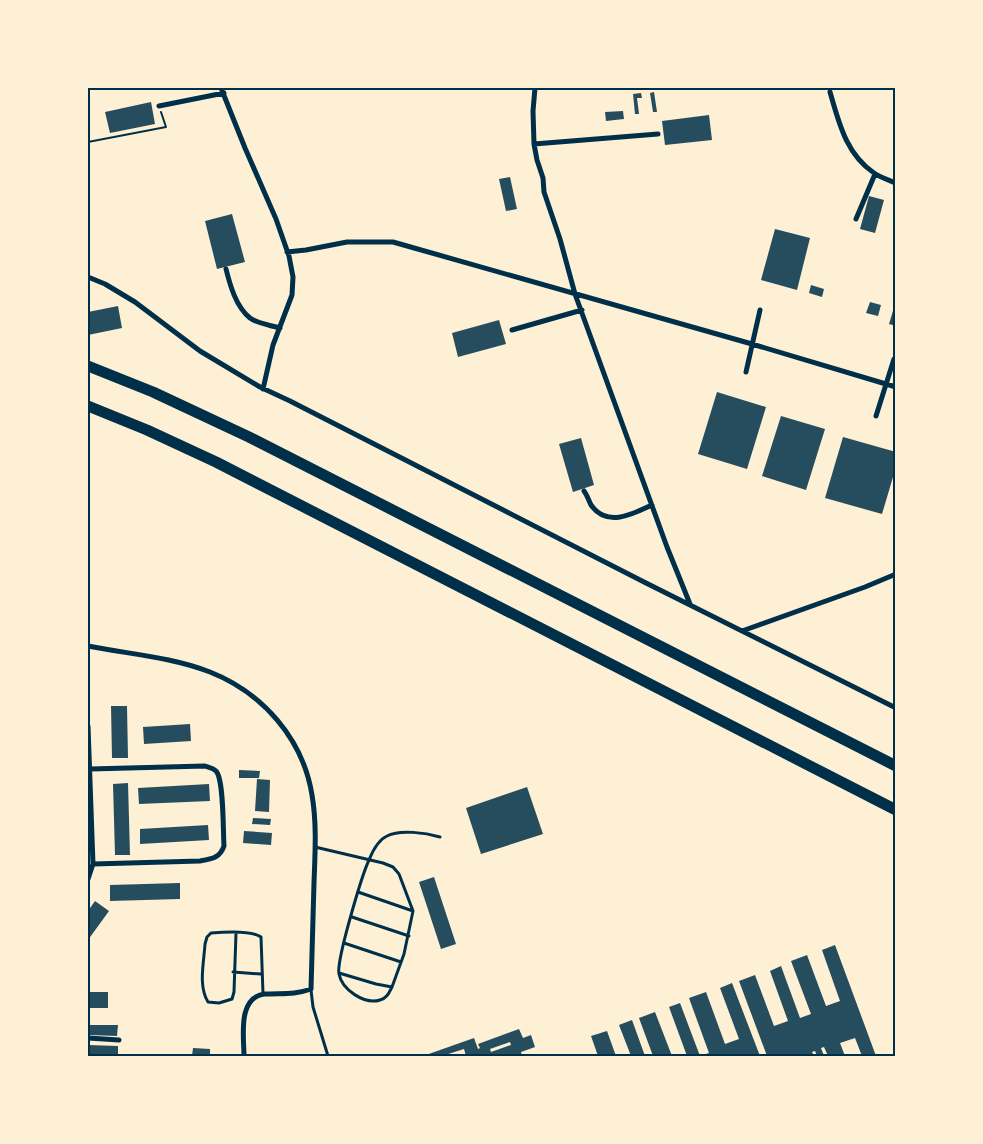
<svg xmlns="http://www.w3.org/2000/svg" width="983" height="1144" font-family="Commissioner,sans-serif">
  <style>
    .building { fill: #264d5e; fill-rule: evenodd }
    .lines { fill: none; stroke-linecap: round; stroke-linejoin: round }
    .path { stroke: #003049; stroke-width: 2 }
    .service { stroke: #003049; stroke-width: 3 }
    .minor { stroke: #003049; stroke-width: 5 }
    .motorway { stroke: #003049; stroke-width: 11 }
    .neatline { fill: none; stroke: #003049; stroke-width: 2 }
  </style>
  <rect width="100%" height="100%" fill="#fdf0d5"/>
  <path class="building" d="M654 92 657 112H653L650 93Z
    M641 93 642 98H637L639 114H635L633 94Z
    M151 102 155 124 110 133 105 112Z
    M623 111 624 119 606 121 605 112Z
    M709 115 712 140 665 145 662 121Z
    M510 177 517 209 506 211 499 179Z
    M869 196 884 200 875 233 860 229Z
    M232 214 245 262 217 269 205 221Z
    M775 229 810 238 797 290 761 280Z
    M811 285 824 289 822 297 809 293Z
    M870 302 881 305 878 316 866 313Z
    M895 304H896V326L889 324Z
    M118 306 122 328 88 335V312Z
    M499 320 506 344 458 357 452 333Z
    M717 392 766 407 747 469 698 454Z
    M781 416 825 429 806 490 762 476Z
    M843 437 896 452V467L882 514 825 498Z
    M581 438 594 485 573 492 559 444Z
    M111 706H127L128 758H112Z
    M190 724 191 741 144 744 143 727Z
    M239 770 260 771 259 778H239Z
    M257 779 270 780 269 812 255 811Z
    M128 783 130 855H115L113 784Z
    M209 784 210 801 139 804 138 788Z
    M527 787 543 834 481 854 466 808Z
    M253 818 271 819 270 825 252 824Z
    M208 825 209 840 140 844V829Z
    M244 831 272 833 271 845 243 843Z
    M434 877 456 944 441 949 419 882Z
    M180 883V899L110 901V885Z
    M95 901 109 911 88 940V911Z
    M835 945 876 1056H862L855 1038 840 1043 845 1056H828L824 1047 821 1048 824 1056H817L815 1051 812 1052 814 1056H767L739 981 755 975 774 1026 788 1021 770 971 781 966 800 1018 811 1014 791 961 807 955 826 1006 840 1001 822 950Z
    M732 983 760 1056H700L709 1053 689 998 706 992 725 1044 739 1039 720 988Z
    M88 992H108V1008H88Z
    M680 1003 700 1056H687L669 1007Z
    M655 1012 672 1056H653L639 1018Z
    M632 1020 645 1056H631L619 1025Z
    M88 1025H118L117 1036 88 1035Z
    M519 1029 523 1038 531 1035 535 1047 521 1052 522 1056H466L464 1049 442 1056H423L474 1038 478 1049 480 1048 478 1044ZM510 1042 511 1045 491 1052 490 1049Z
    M607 1031 616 1056H598L591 1036Z
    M88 1045 118 1046V1055H88Z
    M193 1048 210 1049V1056H192Z
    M142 1054 180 1055V1056H142Z"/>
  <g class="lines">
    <path class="path" d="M88 142 166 127 161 112"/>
    <path class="service" d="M315 847 383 863 393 867 399 874 413 911 404 954 392 987 376 984 339 973
      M358 892 413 911
      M352 917 409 936
      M236 933 234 992 232 999 219 1003 208 1002C198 986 204 962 205 944L207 937 211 933C223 932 251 930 261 937L263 994
      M344 943 401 962
      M233 972 261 974
      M392 987C389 993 387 998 380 1000 365 1005 342 990 339 974 336 961 362 875 369 860 373 850 378 840 387 836 400 829 426 833 440 837
      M311 990 313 1007 328 1056"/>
    <path class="minor" d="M221 88 245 148 276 219 289 256 293 277 292 295 273 345 263 389
      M535 88 533 111 534 144 537 160 543 178 544 192 560 239 575 294 667 547 690 604
      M830 92C839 123 846 154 874 173 881 178 889 180 896 183
      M159 106 224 93
      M534 144 658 134
      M856 219 875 174
      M287 252 306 250 347 242H393L752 344 896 387
      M226 269C230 285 236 307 250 318 258 324 270 325 280 328
      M88 277 105 284 135 302 200 351 260 387 290 401 646 583 896 708
      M512 330 582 310
      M746 372 760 310
      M876 416 894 359
      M584 491C587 495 589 501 591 505 607 528 633 514 652 505
      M742 631 865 587 896 574
      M88 646C128 654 172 657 210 672 263 693 303 739 312 795 317 824 315 854 314 883 313 918 312 954 311 989 295 995 281 993 265 994 237 997 244 1037 244 1056
      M88 726 93 864 88 879
      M90 769 205 766C208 767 213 768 216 771 224 779 223 832 224 846 220 858 212 859 200 861L93 864
      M88 1038 119 1040"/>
    <path class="motorway" d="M88 366 153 392 249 437 896 766
      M88 406 147 430 216 462 896 810"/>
  </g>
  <rect width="983" height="1144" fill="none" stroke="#fdf0d5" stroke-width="178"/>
  <rect x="89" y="89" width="805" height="966" class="neatline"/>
</svg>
